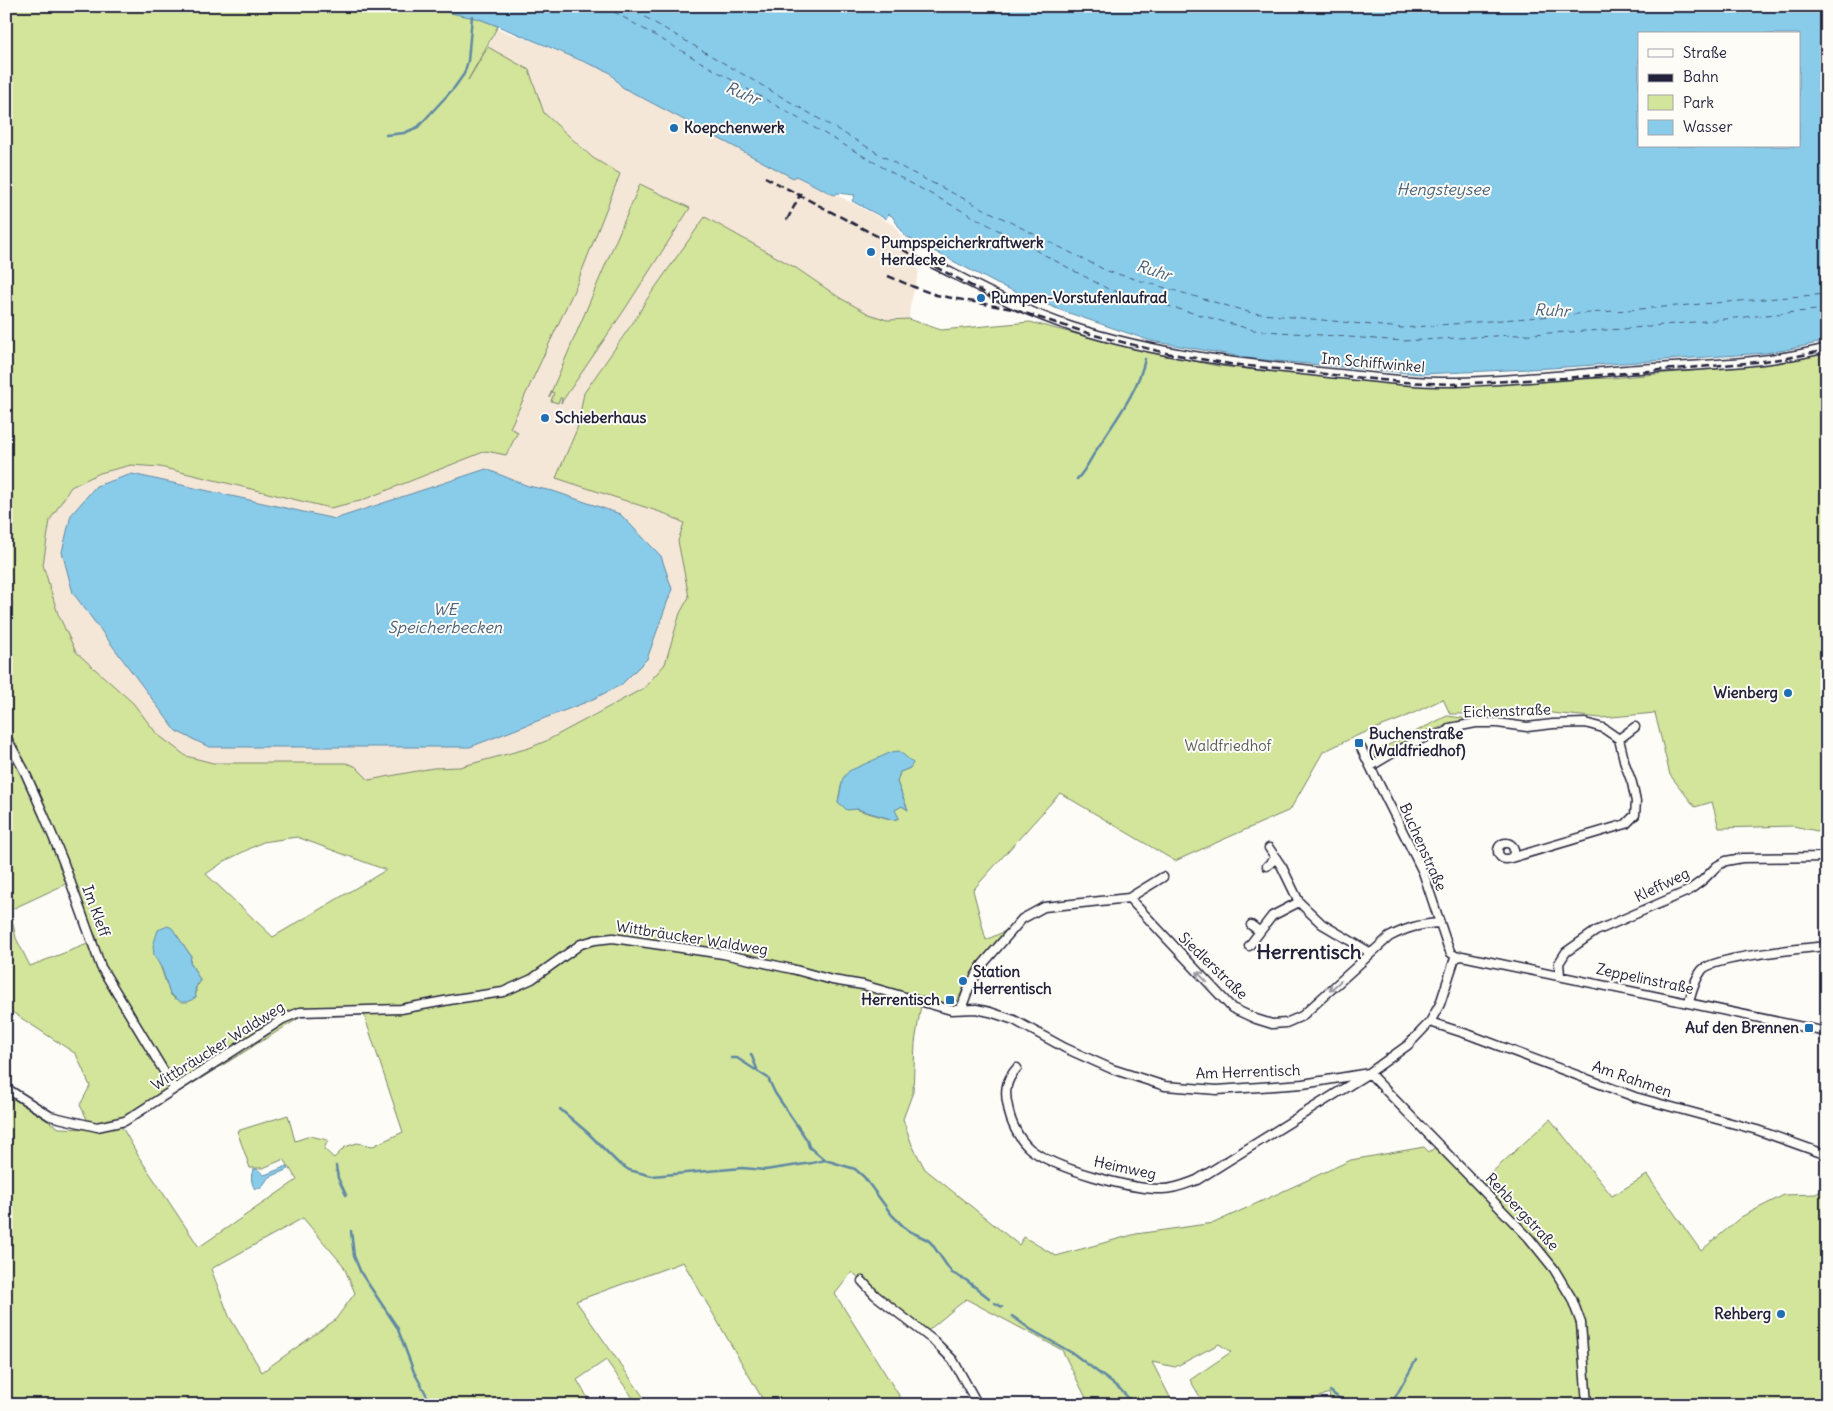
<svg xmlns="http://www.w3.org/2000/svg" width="1833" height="1411" font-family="Delius,sans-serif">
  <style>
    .built { fill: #f5e7d8 }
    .green { fill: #d2e59a; stroke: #7a846a; fill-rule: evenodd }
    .water { fill: #89ccea; stroke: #6088a4; fill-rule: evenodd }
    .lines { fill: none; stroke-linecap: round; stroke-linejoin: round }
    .stream { stroke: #6088a4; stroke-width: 2.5 }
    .ferry { stroke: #465e78; stroke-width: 1; stroke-dasharray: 6 5; stroke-linecap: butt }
    .minor-casing { stroke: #22223b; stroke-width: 11 }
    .minor { stroke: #fdfcf7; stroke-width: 8 }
    .rail { stroke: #22223b; stroke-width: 2.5; stroke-dasharray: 8 4; stroke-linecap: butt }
    .oneway { stroke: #9a9aa2 }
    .poi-dot { fill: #1f6fb2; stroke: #fdfcf7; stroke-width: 2 }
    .labels { text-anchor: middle; stroke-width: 4; stroke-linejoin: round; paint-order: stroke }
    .poi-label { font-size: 15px; font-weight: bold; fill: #22223b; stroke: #fdfcf7; text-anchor: start }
    .street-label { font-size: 15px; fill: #22223b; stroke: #fdfcf7 }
    .park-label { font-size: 15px; fill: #575c58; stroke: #fdfcf7 }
    .water-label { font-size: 16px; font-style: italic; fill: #465e78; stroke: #fdfcf7 }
    .district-label { font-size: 20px; font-weight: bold; fill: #22223b; stroke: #fdfcf7 }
  </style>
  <rect width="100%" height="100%" fill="#fdfcf7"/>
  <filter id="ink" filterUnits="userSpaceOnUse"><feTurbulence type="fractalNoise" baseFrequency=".02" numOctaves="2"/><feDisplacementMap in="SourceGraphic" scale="10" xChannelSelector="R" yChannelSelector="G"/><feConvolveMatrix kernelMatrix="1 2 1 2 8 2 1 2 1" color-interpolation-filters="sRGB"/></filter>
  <g filter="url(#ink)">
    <path class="built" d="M497 29 530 40 609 72 622 87 789 175 796 176 834 195 839 196 894 225 907 246 919 253 915 260 920 263 917 270 919 272 910 306 909 319 887 320 869 314 840 298 796 268 645 303 584 393 577 429 556 478 666 514 684 523 678 541 689 597 680 613 665 664 644 689 546 741 529 748 460 767 433 768 369 780 355 766 346 763H213L186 756 156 734 133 703 76 652 58 614 43 565 50 520 71 487 100 473 132 465 160 467 330 508 361 501 486 451 510 428 620 175 593 158 544 113 529 70 488 47Z"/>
    <path class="green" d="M6 6H434L439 10 472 16 498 26 468 80 488 47 529 70 544 113 593 158 620 174 576 286 510 428 518 432 506 455 486 451 360 501 330 508 160 467 131 465 100 473 71 487 50 520 43 565 58 614 76 652 133 703 157 734 186 756 213 763H346L355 766 369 780 433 768 460 767 529 748 546 741 644 688 665 664 680 613 689 597 678 541 684 523 666 514 556 478 577 429 584 393 638 315 645 302 705 217 796 268 840 298 869 314 887 320 909 319 941 330 1030 322 1122 346 1218 366 1412 385 1611 378 1779 363 1827 353V833L1793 826 1719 828 1712 802 1695 807 1670 775 1655 713 1601 718 1551 713 1450 714 1443 699 1401 719 1356 736 1323 752 1290 810 1175 861 1060 793 973 890 986 940 1005 931 976 965 958 999 952 1004 922 998 915 1043 913 1092 903 1119 912 1145 925 1169 1019 1245 1024 1237 1056 1256 1136 1234 1214 1223 1351 1160 1424 1147 1429 1152 1437 1146 1477 1186 1550 1119 1612 1196 1647 1175 1701 1251 1741 1217 1784 1195 1816 1194 1827 1187V1405H1331L1329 1393 1299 1405H1205L1190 1380 1231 1352 1219 1344 1175 1367 1152 1362 1174 1405H1081L1087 1400 1062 1350 966 1299 924 1334 852 1272 835 1294 905 1405H766L683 1262 576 1301 649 1405H638L606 1360 577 1380 592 1405H6V1094L59 1128 92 1129 80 1105 90 1086 76 1054 6 1008ZM868 763 910 768 900 772 897 782 908 810 902 806 894 810V820L864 812 838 802C843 775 842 775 868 763ZM297 837 386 870 273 937 206 874 225 861 263 842ZM68 883 98 940 30 966 16 938 10 910ZM176 934 191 956 190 962 200 980 199 984 196 986V994L175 999 170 994 160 965ZM364 1015 403 1132 373 1146 357 1143 345 1147 334 1158 324 1149 328 1140 310 1136 295 1141 288 1115 237 1131 250 1168H263L284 1159 297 1180 199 1247 139 1157 122 1127 301 1017ZM303 1218 343 1265 355 1293 335 1320 262 1372 229 1316 211 1269Z
      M640 184 690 208 625 309 561 403 562 398H560L558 403 551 401 554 393 552 392 549 397Z
      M1447 716 1463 718 1462 722C1433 727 1404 742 1379 757L1372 755V753Z"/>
    <path class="water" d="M434 6H1827V341L1785 350 1765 353 1551 368 1421 374 1254 359 1151 341 1060 310 997 284 905 236 892 216 888 214 886 219 863 207V205L861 206 852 201 855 195 837 193 834 195 796 176 793 178 622 87 609 72C567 55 525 36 482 20 467 15 447 15 434 6ZM1639 34H1799V146H1639Z
      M486 469 528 486 553 491 620 514 661 556 672 589 647 659 621 685 589 701 470 747H209L176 731 73 593 62 552 71 515 96 486 132 474 335 519Z
      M899 751 913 763 910 768 900 772 897 782 908 810 902 806 895 810 899 818 894 820 857 809 847 810 838 802 843 778 849 771 892 752Z
      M168 926 172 928 191 956 190 962 200 980 195 989 196 997 188 1002H181L170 994 162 969 154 955 153 946 158 930Z
      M287 1166 288 1169 268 1178 261 1188 255 1189C251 1184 250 1174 254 1169H257L264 1175 267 1174Z"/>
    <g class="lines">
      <path class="stream" d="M386 135 404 133 418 127 454 88 464 74 468 61 472 16
        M1077 479C1087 469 1091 457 1099 446 1116 419 1138 391 1145 359
        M751 1054 757 1069
        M731 1058H737L768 1078 775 1093 807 1140 809 1147 825 1160 855 1169 864 1177 892 1215 907 1230 928 1240 932 1244 952 1273 966 1280 989 1298
        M560 1109 588 1133 617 1162 629 1170 652 1176 742 1168 765 1170 812 1163 825 1160
        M336 1166 338 1178 346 1195
        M351 1231 354 1256 361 1273 397 1327 414 1372 432 1405
        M995 1303 1002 1307
        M1012 1316 1030 1329 1074 1354 1120 1389 1135 1405
        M1330 1391 1340 1399 1342 1405
        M1391 1405 1416 1360"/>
      <path class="ferry" d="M604 6 903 179 1108 289 1253 330 1403 341 1623 329 1827 309
        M626 6 905 169 1107 271 1252 313 1402 328 1827 294"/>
      <g class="minor-casing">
        <path id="minor" d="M934 264C979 287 1023 311 1072 327 1155 354 1242 364 1329 373 1371 377 1414 383 1457 382 1513 380 1570 375 1626 370 1693 365 1762 365 1827 348
          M6 737 24 770 44 815 63 861 101 967 174 1088
          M1361 748 1423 872 1448 947 1451 953 1457 957
          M1371 766 1398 750 1430 735 1435 736 1446 732 1450 728 1476 723H1497L1527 727 1553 724 1585 723 1603 728 1619 739 1635 727
          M1498 851a8 8 0 1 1 16 0a8 8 0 1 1-16 0Z
          M1269 848 1282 867 1299 902 1322 924 1371 953
          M1511 858 1626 824 1635 815 1636 802 1632 783 1625 764 1619 739
          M1267 866 1276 858
          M1129 898 1232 1008 1256 1019 1272 1024 1286 1023 1302 1016 1389 937C1406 928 1420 924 1440 923
          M1251 925 1259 931
          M1249 946 1272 916 1299 902
          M1457 957 1462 956 1827 1032
          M1560 975 1559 963 1566 952 1596 931 1688 891 1703 880 1717 866 1726 861 1742 858 1827 857
          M1689 1002C1692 991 1695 979 1702 970 1713 957 1806 948 1827 946
          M961 1009 970 985 983 964 1022 919 1044 907 1129 898 1163 877
          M1430 1022 1470 1035 1635 1097 1757 1130 1827 1155
          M1017 1068C1006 1080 1004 1091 1008 1107 1010 1121 1018 1138 1029 1148 1052 1168 1132 1190 1163 1189 1175 1189 1186 1184 1197 1180L1369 1073 1529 1238 1554 1269 1572 1299 1581 1323 1587 1405
          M6 1088 50 1116 97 1127 125 1121 283 1019 300 1012 401 1009 455 999 503 992 532 979 581 944 595 940 613 938 723 954 792 969 832 980 863 985 951 1010 976 1009 990 1012 1014 1020 1065 1048 1112 1069 1165 1086 1217 1090 1303 1084 1369 1073 1408 1045 1430 1022 1440 1004 1454 961 1457 957
          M862 1281 875 1295 934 1341 953 1360 978 1405"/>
      </g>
      <use href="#minor" class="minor"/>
      <path class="rail" d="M765 177 1002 302
        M787 220 801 193
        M888 276 914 287 936 295 1012 309 1094 335 1166 353 1230 364 1401 382 1454 384 1564 378 1747 363 1788 358 1827 350"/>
    </g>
    <defs><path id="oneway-shaft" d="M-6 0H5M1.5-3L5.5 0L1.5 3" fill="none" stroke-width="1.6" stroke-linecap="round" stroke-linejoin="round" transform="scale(1.25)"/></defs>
    <g class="oneway">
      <use href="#oneway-shaft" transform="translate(1202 977) rotate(-134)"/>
      <use href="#oneway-shaft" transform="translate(1335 986) rotate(138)"/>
    </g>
  </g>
  <g class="poi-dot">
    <circle cx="674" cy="128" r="5"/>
    <circle cx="871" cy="252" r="5"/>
    <circle cx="981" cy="298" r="5"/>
    <circle cx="545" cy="418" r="5"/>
    <circle cx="1788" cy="693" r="5"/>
    <rect x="1354" y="738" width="10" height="10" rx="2.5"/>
    <circle cx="963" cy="981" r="5"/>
    <rect x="945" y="995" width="10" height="10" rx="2.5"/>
    <rect x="1804" y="1023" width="10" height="10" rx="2.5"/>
    <circle cx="1781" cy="1314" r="5"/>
  </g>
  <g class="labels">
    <g class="poi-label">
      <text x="684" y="133">Koepchenwerk</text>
      <text x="881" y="248">Pumpspeicherkraftwerk<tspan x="881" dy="17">Herdecke</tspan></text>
      <text x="991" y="303">Pumpen-Vorstufenlaufrad</text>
      <text x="555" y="423">Schieberhaus</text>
      <text x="1778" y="698" text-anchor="end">Wienberg</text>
      <text x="1369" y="739">Buchenstraße<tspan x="1369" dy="17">(Waldfriedhof)</tspan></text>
      <text x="973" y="977">Station<tspan x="973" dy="17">Herrentisch</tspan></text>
      <text x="940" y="1005" text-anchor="end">Herrentisch</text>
      <text x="1799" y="1033" text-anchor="end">Auf den Brennen</text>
      <text x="1771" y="1319" text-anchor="end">Rehberg</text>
    </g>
    <g class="street-label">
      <text transform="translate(1373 363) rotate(5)" y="5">Im Schiffwinkel</text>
      <text transform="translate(1507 711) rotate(-2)" y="5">Eichenstraße</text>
      <text transform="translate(1423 847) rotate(66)" y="5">Buchenstraße</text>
      <text transform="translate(1662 885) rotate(-26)" y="5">Kleffweg</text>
      <text transform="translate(96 911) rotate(70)" y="5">Im Kleff</text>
      <text transform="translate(692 938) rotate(9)" y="5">Wittbräucker Waldweg</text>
      <text transform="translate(1213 966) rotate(44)" y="5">Siedlerstraße</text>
      <text transform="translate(1645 979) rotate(12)" y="5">Zeppelinstraße</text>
      <text transform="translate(218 1046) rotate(-32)" y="5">Wittbräucker Waldweg</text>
      <text transform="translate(1248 1072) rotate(-2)" y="5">Am Herrentisch</text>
      <text transform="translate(1632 1079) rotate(19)" y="5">Am Rahmen</text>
      <text transform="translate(1125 1168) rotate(12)" y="5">Heimweg</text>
      <text transform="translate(1522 1212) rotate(47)" y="5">Rehbergstraße</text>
    </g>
    <g class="park-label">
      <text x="1228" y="751">Waldfriedhof</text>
    </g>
    <g class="water-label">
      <text transform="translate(743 93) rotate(24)" y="6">Ruhr</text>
      <text x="1443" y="195">Hengsteysee</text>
      <text transform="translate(1154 270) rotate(18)" y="6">Ruhr</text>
      <text transform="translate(1552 310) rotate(3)" y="6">Ruhr</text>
      <text x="445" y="615">WE<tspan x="445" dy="18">Speicherbecken</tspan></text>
    </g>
    <g class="district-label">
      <text x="1309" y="959">Herrentisch</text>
    </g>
  </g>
  <rect width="1833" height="1411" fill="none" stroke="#fdfcf7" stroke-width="25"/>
  <rect x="12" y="12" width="1808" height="1386" fill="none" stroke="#22223b" stroke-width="2" filter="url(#ink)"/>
  <rect x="1638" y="32" width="162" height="115" fill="#fdfcf7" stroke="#a5a5ac"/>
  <rect x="1648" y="49" width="25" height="8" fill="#fdfcf7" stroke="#a5a5ac"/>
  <text x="1683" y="58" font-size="15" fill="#22223b">Straße</text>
  <rect x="1648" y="74" width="25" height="8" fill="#22223b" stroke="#a5a5ac"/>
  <text x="1683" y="82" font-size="15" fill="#22223b">Bahn</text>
  <rect x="1648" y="95" width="25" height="15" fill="#d2e59a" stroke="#a5a5ac"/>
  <text x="1683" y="108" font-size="15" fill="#22223b">Park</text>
  <rect x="1648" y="120" width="25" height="15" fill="#89ccea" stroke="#a5a5ac"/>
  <text x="1683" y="132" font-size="15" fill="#22223b">Wasser</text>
</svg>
